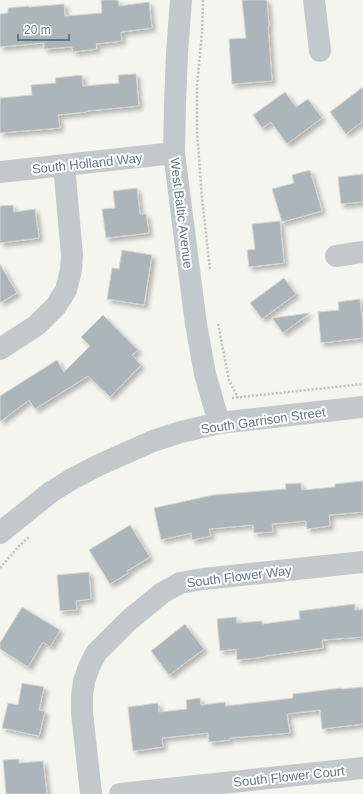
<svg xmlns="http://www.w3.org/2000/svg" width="363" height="794" font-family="Arial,sans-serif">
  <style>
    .building { fill: #acb5b9; stroke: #d6d6d3; filter: url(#shadow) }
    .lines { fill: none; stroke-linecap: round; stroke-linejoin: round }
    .path { stroke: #bdbfc1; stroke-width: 2.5; stroke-dasharray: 2 2; stroke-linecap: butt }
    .minor { stroke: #c3c8ca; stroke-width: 22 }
    .labels { text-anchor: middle; stroke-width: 4; stroke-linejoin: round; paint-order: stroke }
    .street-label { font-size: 13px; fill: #617684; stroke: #fff }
  </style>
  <defs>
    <filter id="shadow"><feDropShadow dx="3.5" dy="3.5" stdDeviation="2" flood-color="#0004"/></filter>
  </defs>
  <rect width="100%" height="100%" fill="#f5f5f0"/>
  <path class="building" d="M101 0H118L119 6 149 2 152 28 121 32 122 41 96 44 97 49 73 52 72 47 44 49V43L0 47V14L8 13V8L29 6V7L64 4 65 16 102 13Z
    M242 0H267L269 26H268L272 81 232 84 229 39 246 38Z
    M136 74 139 106 86 111V112L58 115 60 128 0 133V98L32 95 31 85 56 83 55 78 82 75 83 86 119 83 118 75Z
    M363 87V121L346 134 330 112Z
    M285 92 296 107 308 99 322 118 287 144 271 122 262 128 253 115Z
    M310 170 322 211 282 222 272 189 294 183 292 175Z
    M363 174V202L341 204 338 177Z
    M137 188 140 214H146L149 233 106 238 102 209 115 208 113 191Z
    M13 205 14 212 35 209 39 238 0 243V206Z
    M280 221 284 263 249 267 247 250 255 249 252 224Z
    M122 250 152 255 144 305 107 299 112 268 119 269Z
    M0 264 17 293 0 303Z
    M284 278 296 294 262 319 250 303Z
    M360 299 363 326V338L321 343 318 312 339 310 338 302Z
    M310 313 283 333 272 318Z
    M103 315 138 350 132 355 141 365 110 397 88 376 35 409 29 400 0 422V396L57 360 64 372 90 346 81 337Z
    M363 481V512L329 515 330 526 307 529 306 521 272 524 273 532 254 533 253 525 209 529 211 536 192 540 191 533 161 540 154 508 213 495 286 489 285 484 301 483 302 490 335 487V484Z
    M130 525 150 557 127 571 128 573 110 584 89 550Z
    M89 572 91 599 76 601 77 610 60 611 57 575Z
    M355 604V610L363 609V637L322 640 323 648 265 656V657L237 660 236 649 220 651 217 619 236 617 237 623 262 621V624L300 619 299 611Z
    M22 607 60 630 50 647 43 642 28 667 0 649V643Z
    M185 624 204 649 169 675 151 651Z
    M22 683 44 687 39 710 45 711 39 736 2 728 8 703 18 705Z
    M363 687V724L322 729 320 710 287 714 290 733 230 738V740L209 742 208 733 162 738 163 747 133 751 128 707 158 703 159 712 187 709 186 700 200 698 201 705 225 702 226 706 293 698V694L341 688V689Z
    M19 759V763L43 761 47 794H6L3 760Z"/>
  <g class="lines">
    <path class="path" d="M203 0 202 33 197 86V131L202 198 210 270
      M218 324 229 380 238 398
      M232 398 363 384
      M0 568 19 546 30 536"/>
    <path class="minor" d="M181 0 177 53 175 104 174 153 196 324 205 374 219 423
      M314 0 320 51
      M0 172 174 153
      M336 256 363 252
      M0 349 37 325 56 306 66 290 71 270 72 255 64 165
      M0 533 6 528 51 492 72 479 99 465 153 441 181 432 219 423 363 407
      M91 794 82 713V696L84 681 89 667 96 653 128 621 162 593 180 583 203 579 363 562
      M120 794 363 768"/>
  </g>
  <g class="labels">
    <g class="street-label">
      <text transform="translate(87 163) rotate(-6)" y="5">South Holland Way</text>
      <text transform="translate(182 213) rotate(83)" y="5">West Baltic Avenue</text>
      <text transform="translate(263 420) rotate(-8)" y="5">South Garrison Street</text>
      <text transform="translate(239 576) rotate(-7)" y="5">South Flower Way</text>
      <text transform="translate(289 776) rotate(-6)" y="5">South Flower Court</text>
    </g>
  </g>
  <path d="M18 34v6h51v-6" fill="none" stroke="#617684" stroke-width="2"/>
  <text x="24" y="34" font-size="12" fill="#617684" stroke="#ffffff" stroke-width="3" paint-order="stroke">20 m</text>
</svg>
